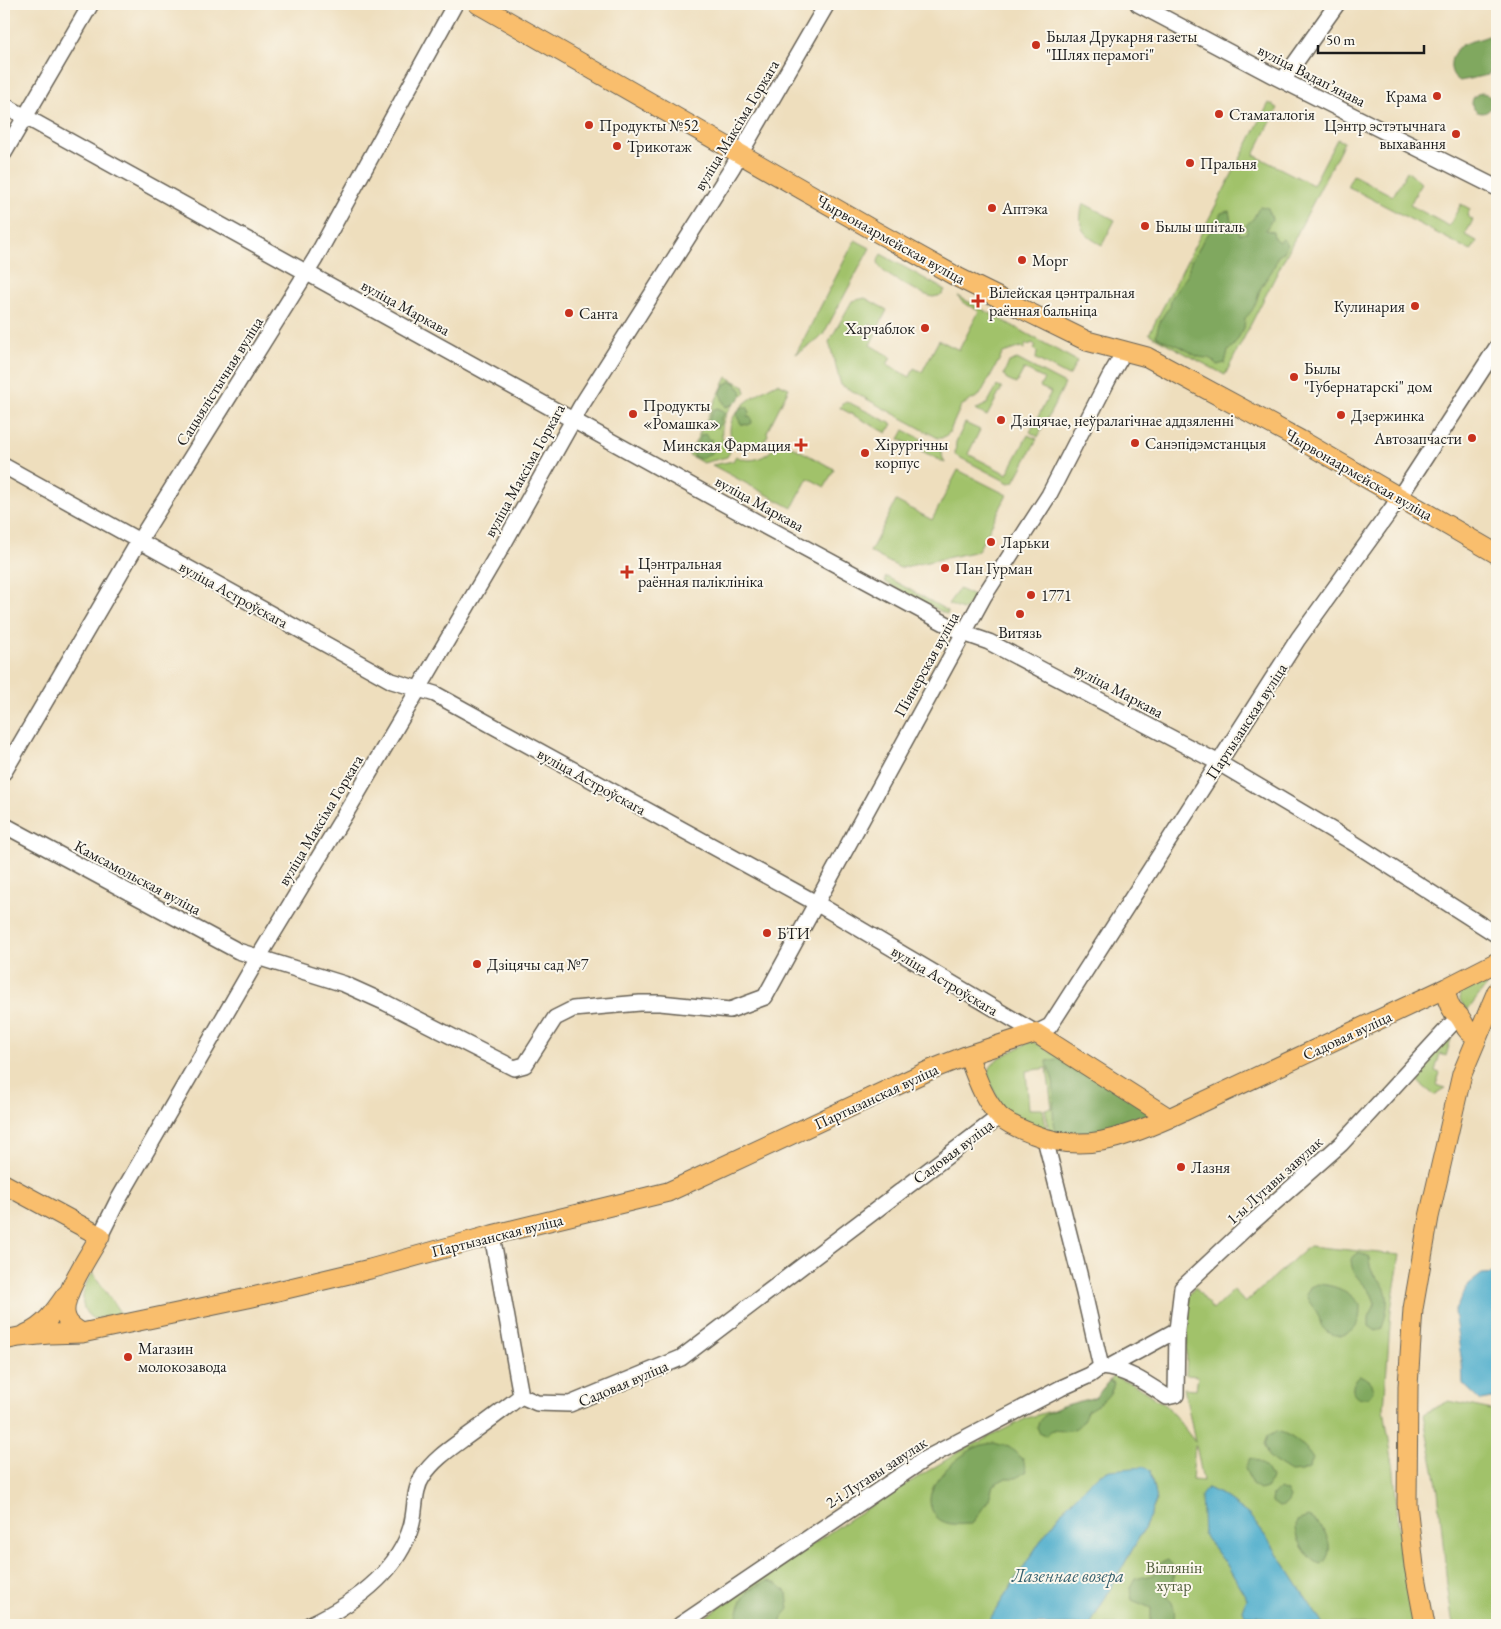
<svg xmlns="http://www.w3.org/2000/svg" width="1501" height="1629" font-family="'EB Garamond',serif">
  <style>
    .green { fill: #a1c26b; stroke: #5e6f44; fill-rule: evenodd }
    .forest { fill: #80a85f; stroke: #4e623e }
    .water { fill: #4eadcc; stroke: #356474 }
    .lines { fill: none; stroke-linecap: round; stroke-linejoin: round }
    .minor-casing { stroke: #666054; stroke-width: 18 }
    .major-casing { stroke: #666054; stroke-width: 21 }
    .minor { stroke: #fff; stroke-width: 15 }
    .major { stroke: #f9be6d; stroke-width: 19 }
    .poi-dot { fill: #c8321e; stroke: #fbf7ec; stroke-width: 2 }
    .labels { text-anchor: middle; stroke-width: 4; stroke-linejoin: round; paint-order: stroke }
    .poi-label { font-size: 16px; fill: #1c1c1c; stroke: #fbf7ec; text-anchor: start }
    .street-label { font-size: 16px; fill: #1c1c1c; stroke: #fbf7ec }
    .park-label { font-size: 16px; fill: #515e3c; stroke: #fbf7ec }
    .water-label { font-size: 18px; font-style: italic; fill: #325d6b; stroke: #fbf7ec }
  </style>
  <rect width="100%" height="100%" fill="#fbf7ec"/>
  <filter id="ink" filterUnits="userSpaceOnUse"><feTurbulence type="fractalNoise" baseFrequency=".02" numOctaves="2"/><feDisplacementMap in="SourceGraphic" scale="10" xChannelSelector="R" yChannelSelector="G"/><feConvolveMatrix kernelMatrix="1 2 1 2 8 2 1 2 1" color-interpolation-filters="sRGB"/></filter>
  <filter id="wash" filterUnits="userSpaceOnUse"><feTurbulence type="fractalNoise" baseFrequency=".0096" numOctaves="4" result="noise"/><feDisplacementMap in="SourceGraphic" scale="20" xChannelSelector="R" yChannelSelector="G"/><feGaussianBlur stdDeviation="1.12" result="paint"/><feColorMatrix in="noise" values="0 0 0 0 0 0 0 0 0 0 0 0 0 0 0 0 0 1.4 0 .05"/><feComposite in="paint" operator="in"/></filter>
  <g filter="url(#wash)">
    <rect width="100%" height="100%" fill="#eedebd"/>
    <path class="green" d="M1269 103 1278 108 1254 155 1313 185 1337 139 1344 142 1225 375 1149 334Z
      M1407 171 1421 183 1410 205 1449 226 1461 204 1470 209 1467 216 1473 220 1465 235 1477 241 1471 251 1347 186 1353 175 1393 196Z
      M1083 203 1115 220 1102 245C1081 234 1077 227 1083 203Z
      M855 240 870 248 823 335 818 340 796 354Z
      M881 254 945 290 942 295 933 297 926 295C916 290 882 275 879 265 877 261 879 258 881 254Z
      M958 296 1077 361 1070 375 1068 376 1036 359 1037 352 1034 349 1036 346 1034 344 1031 343 1030 345 1026 344 1024 349 1021 347 1003 353 980 395 961 406 949 433 942 438H938L841 385 829 342 852 301 865 298 887 310 878 328 870 324 868 328 876 333 870 345 891 357 887 365 910 377 914 368 922 372 939 340 959 350 979 311 962 302Z
      M1017 359 1065 384 1038 437 1030 432 1051 392 1040 387 1044 379 1024 369 1016 384 1007 380 1004 374 1009 362Z
      M727 377 744 386 746 393C726 406 712 433 730 452L727 457 703 463 689 455Z
      M777 383 789 388 767 432 768 435C750 468 711 438 741 407 751 397 765 389 777 383Z
      M997 386 1002 388 987 416 975 410 987 404Z
      M846 401 892 424 887 433 840 408 843 403Z
      M965 423 980 430 968 454 1007 474 1028 435 1037 439 1014 482 1009 483 955 455 956 442Z
      M904 430 939 448 945 463 899 439Z
      M780 440 834 469 825 487 808 478 792 508 712 465 733 461 736 456C753 466 771 455 780 440Z
      M958 470 1007 495 978 551 900 568 870 552 896 501 932 520Z
      M887 577 948 611V613L946 614 885 582V578Z
      M959 589 974 596 967 608 962 610 948 604Z
      M1481 981 1486 986 1468 1010C1451 996 1462 983 1481 981Z
      M1443 1038 1451 1039 1446 1056 1440 1054 1435 1071 1440 1073 1436 1085 1446 1088 1434 1095 1412 1077Z
      M1032 1041 1157 1115 1098 1137 1050 1134 1045 1109 1052 1108 1047 1068 1026 1071 1029 1109H1043L1047 1134 1005 1113 988 1079 990 1068 997 1059Z
      M1309 1246 1400 1255 1391 1310 1384 1409 1394 1471 1401 1557 1416 1625H1323L1272 1545 1249 1515 1220 1494 1207 1488 1203 1534 1227 1565 1247 1599 1243 1610 1245 1615C1258 1617 1262 1610 1272 1625H1090L1145 1527 1156 1502 1150 1470 1144 1467 1067 1505 1043 1537 986 1625H693L851 1518 959 1452 1027 1418 1096 1397 1113 1376 1135 1385 1167 1406 1195 1442 1184 1388 1196 1389 1198 1376 1186 1375 1189 1295 1195 1287 1213 1310 1234 1290 1245 1303ZM1195 1445H1196L1203 1481 1192 1480Z
      M93 1273 121 1314 94 1319C76 1310 82 1286 93 1273Z
      M1449 1401 1497 1411V1625H1453L1447 1585 1438 1490 1423 1414Z"/>
    <path class="forest" d="M1488 36 1493 37 1497 41 1495 52 1497 60 1488 75 1460 81C1446 74 1449 53 1462 45 1468 41 1479 40 1488 36Z
      M1472 103a10 10 0 1 1 20 0a10 10 0 1 1-20 0Z
      M1260 206 1268 208 1272 219 1266 230 1273 232 1274 238 1279 242 1283 239 1288 244 1284 252 1277 257C1275 271 1265 278 1260 290 1256 301 1255 310 1245 318L1244 328 1234 345 1228 351 1225 363 1217 365 1210 358C1194 358 1195 354 1183 348 1174 343 1165 342 1156 336 1158 325 1162 315 1170 307L1171 299 1187 275 1192 258 1197 253 1204 238 1211 231 1212 223 1218 220 1221 213 1229 211 1231 221 1239 226V234L1247 233 1246 225 1253 219Z
      M731 381 736 383 737 386 741 390 742 396 734 404 726 407C720 396 717 388 731 381Z
      M743 407H747L750 412 747 417H751L752 423 748 425 741 424 737 416 738 411Z
      M718 408 724 412V415L721 418V422L717 428 709 426 708 421 714 409Z
      M706 434 708 439 712 440 709 443 713 452 700 459 695 457 693 453 701 435Z
      M1066 1057 1152 1112 1148 1120 1140 1119 1135 1125H1126C1111 1145 1078 1135 1057 1133 1049 1115 1057 1095 1052 1077 1050 1071 1047 1068 1047 1061Z
      M1358 1253C1374 1257 1367 1257 1371 1269 1373 1274 1380 1280 1383 1285 1391 1298 1386 1315 1382 1328L1376 1331 1369 1326C1369 1324 1369 1321 1369 1318 1370 1311 1377 1307 1374 1300 1369 1283 1351 1280 1351 1259Z
      M1317 1284C1335 1285 1350 1291 1360 1305 1360 1312 1360 1318 1357 1324 1350 1337 1334 1339 1324 1329 1319 1324 1321 1321 1318 1315 1316 1309 1309 1304 1306 1295L1310 1287Z
      M1360 1375C1369 1378 1372 1383 1373 1392L1368 1398C1350 1400 1349 1385 1360 1375Z
      M1109 1381 1114 1383C1111 1398 1099 1404 1087 1411 1080 1431 1072 1432 1052 1430L1045 1436 1040 1434 1037 1427 1040 1420 1046 1414 1062 1406 1096 1397Z
      M1277 1431C1292 1435 1304 1445 1313 1459L1309 1468 1301 1471 1291 1472 1275 1462 1268 1456 1264 1446 1267 1436Z
      M994 1443 1009 1447 1023 1459 1026 1471 1017 1478H1006L993 1485 989 1499 972 1524C963 1524 951 1526 942 1521 937 1519 934 1514 932 1510 921 1485 958 1455 979 1446 983 1444 989 1444 994 1443Z
      M1250 1458C1261 1462 1267 1467 1271 1478L1267 1488 1260 1490 1252 1485 1245 1468Z
      M1280 1489 1287 1492 1290 1497C1288 1503 1286 1506 1279 1507L1272 1502 1273 1494Z
      M1308 1517C1325 1525 1338 1549 1322 1564 1308 1562 1292 1535 1297 1521Z
      M1168 1560 1174 1567 1173 1581 1168 1589V1598C1175 1604 1175 1612 1174 1621L1170 1625H1154L1151 1621V1608L1132 1600 1130 1588 1135 1579 1153 1575 1161 1563Z
      M769 1581 778 1584 787 1593 789 1609 782 1617 780 1625H726L737 1616C741 1596 749 1587 769 1581Z"/>
    <path class="water" d="M1497 1273V1398L1481 1401 1463 1384 1462 1363 1454 1312 1469 1284 1482 1274Z
      M1144 1467 1150 1470 1156 1501 1145 1527 1090 1625H986L1043 1537 1067 1505 1098 1475 1110 1470Z
      M1207 1488 1220 1494 1249 1515 1272 1545 1323 1625H1272C1263 1612 1257 1616 1245 1615L1243 1610 1247 1599 1227 1565 1203 1534 1201 1496Z"/>
  </g>
  <g filter="url(#ink)">
    <g class="lines">
      <g class="minor-casing">
        <path id="minor" d="M1138 4 1272 75 1497 188
          M1283 80 1337 4
          M4 105 757 522 963 633 989 642 1219 763 1352 842 1497 935
          M4 153 91 4
          M4 466 392 681 435 694 816 903 1036 1033 1050 1026 1298 639 1391 510 1497 347
          M4 772 139 541 315 259 455 4
          M4 825 238 951 344 984 386 1003 514 1068 525 1065 555 1018 573 1009 640 1003H660L730 1010 765 997 984 596 1049 495 1110 376 1124 352
          M1045 1139 1084 1293 1101 1367
          M492 1235 521 1396 537 1403 570 1404 681 1358 1000 1116
          M100 1236 117 1202 258 958 353 801 503 545 581 406 732 168 827 4
          M1101 1367C1126 1369 1146 1383 1167 1397L1176 1395 1177 1330 1182 1288 1246 1228 1341 1144 1459 1016
          M1109 1367 1177 1330
          M309 1625C351 1605 397 1574 411 1527 416 1511 413 1490 423 1476 433 1460 451 1448 466 1437 484 1424 503 1410 521 1396
          M680 1625 925 1459 1061 1388 1090 1375 1101 1367"/>
      </g>
      <g class="major-casing">
        <path id="major" d="M478 4 880 234 959 278 1087 341 1147 357 1304 442 1497 554
          M1446 988C1446 996 1448 1004 1453 1011 1454 1012 1458 1014 1459 1016 1467 1026 1463 1030 1477 1036
          M968 1055C976 1076 983 1099 999 1116 1008 1124 1022 1130 1033 1134 1082 1154 1123 1138 1169 1118L1446 988 1497 962
          M4 1184 100 1236C90 1254 59 1298 66 1317 68 1325 75 1329 82 1333
          M26 1334C44 1327 55 1311 66 1295
          M4 1340 19 1337 49 1334 82 1333 248 1298 370 1269 492 1235 668 1192 930 1070 968 1055 1036 1033 1169 1118
          M1425 1625 1414 1566 1407 1504 1408 1386 1413 1309 1429 1217 1462 1074 1497 991"/>
      </g>
      <use href="#minor" class="minor"/>
      <use href="#major" class="major"/>
    </g>
  </g>
  <g class="poi-dot">
    <circle cx="1036" cy="45" r="5"/>
    <circle cx="1437" cy="96" r="5"/>
    <circle cx="1219" cy="114" r="5"/>
    <circle cx="589" cy="125" r="5"/>
    <circle cx="1456" cy="134" r="5"/>
    <circle cx="617" cy="146" r="5"/>
    <circle cx="1190" cy="163" r="5"/>
    <circle cx="992" cy="208" r="5"/>
    <circle cx="1145" cy="226" r="5"/>
    <circle cx="1022" cy="260" r="5"/>
    <path d="M975.5 293.5h5v5h5v5h-5v5h-5v-5h-5v-5h5z"/>
    <circle cx="1415" cy="306" r="5"/>
    <circle cx="569" cy="313" r="5"/>
    <circle cx="925" cy="328" r="5"/>
    <circle cx="1294" cy="377" r="5"/>
    <circle cx="633" cy="414" r="5"/>
    <circle cx="1341" cy="415" r="5"/>
    <circle cx="1001" cy="420" r="5"/>
    <circle cx="1472" cy="438" r="5"/>
    <circle cx="1135" cy="443" r="5"/>
    <path d="M798.5 437.5h5v5h5v5h-5v5h-5v-5h-5v-5h5z"/>
    <circle cx="865" cy="453" r="5"/>
    <circle cx="991" cy="542" r="5"/>
    <circle cx="945" cy="568" r="5"/>
    <path d="M624.5 564.5h5v5h5v5h-5v5h-5v-5h-5v-5h5z"/>
    <circle cx="1031" cy="595" r="5"/>
    <circle cx="1020" cy="614" r="5"/>
    <circle cx="767" cy="933" r="5"/>
    <circle cx="477" cy="964" r="5"/>
    <circle cx="1181" cy="1167" r="5"/>
    <circle cx="128" cy="1357" r="5"/>
  </g>
  <g class="labels">
    <g class="poi-label">
      <text x="1046" y="42">Былая Друкарня газеты<tspan x="1046" dy="18">"Шлях перамогі"</tspan></text>
      <text x="1427" y="102" text-anchor="end">Крама</text>
      <text x="1229" y="120">Стаматалогія</text>
      <text x="599" y="131">Продукты №52</text>
      <text x="1446" y="131" text-anchor="end">Цэнтр эстэтычнага<tspan x="1446" dy="18">выхавання</tspan></text>
      <text x="627" y="152">Трикотаж</text>
      <text x="1200" y="169">Пральня</text>
      <text x="1002" y="214">Аптэка</text>
      <text x="1155" y="232">Былы шпіталь</text>
      <text x="1032" y="266">Морг</text>
      <text x="989" y="298">Вілейская цэнтральная<tspan x="989" dy="18">раённая бальніца</tspan></text>
      <text x="1405" y="312" text-anchor="end">Кулинария</text>
      <text x="579" y="319">Санта</text>
      <text x="915" y="334" text-anchor="end">Харчаблок</text>
      <text x="1304" y="374">Былы<tspan x="1304" dy="18">"Губернатарскі" дом</tspan></text>
      <text x="643" y="411">Продукты<tspan x="643" dy="18">«Ромашка»</tspan></text>
      <text x="1351" y="421">Дзержинка</text>
      <text x="1011" y="426">Дзіцячае, неўралагічнае аддзяленні</text>
      <text x="1462" y="444" text-anchor="end">Автозапчасти</text>
      <text x="1145" y="449">Санэпідэмстанцыя</text>
      <text x="875" y="450">Хірургічны<tspan x="875" dy="18">корпус</tspan></text>
      <text x="791" y="451" text-anchor="end">Минская Фармация</text>
      <text x="1001" y="548">Ларьки</text>
      <text x="638" y="569">Цэнтральная<tspan x="638" dy="18">раённая паліклініка</tspan></text>
      <text x="955" y="574">Пан Гурман</text>
      <text x="1041" y="601">1771</text>
      <text x="1020" y="638" text-anchor="middle">Витязь</text>
      <text x="777" y="939">БТИ</text>
      <text x="487" y="970">Дзіцячы сад №7</text>
      <text x="1191" y="1173">Лазня</text>
      <text x="138" y="1354">Магазин<tspan x="138" dy="18">молокозавода</tspan></text>
    </g>
    <g class="street-label">
      <text transform="translate(1312 75) rotate(27)" y="6">вуліца Вадапʼянава</text>
      <text transform="translate(736 125) rotate(-59)" y="6">вуліца Максіма Горкага</text>
      <text transform="translate(891 239) rotate(29)" y="6">Чырвонаармейская вуліца</text>
      <text transform="translate(406 307) rotate(29)" y="6">вуліца Маркава</text>
      <text transform="translate(219 381) rotate(-58)" y="6">Сацыялістычная вуліца</text>
      <text transform="translate(524 470) rotate(-61)" y="6">вуліца Максіма Горкага</text>
      <text transform="translate(1359 474) rotate(30)" y="6">Чырвонаармейская вуліца</text>
      <text transform="translate(760 503) rotate(29)" y="6">вуліца Маркава</text>
      <text transform="translate(234 594) rotate(29)" y="6">вуліца Астроўскага</text>
      <text transform="translate(926 664) rotate(-61)" y="6">Піянерская вуліца</text>
      <text transform="translate(1119 690) rotate(28)" y="6">вуліца Маркава</text>
      <text transform="translate(1246 721) rotate(-57)" y="6">Партызанская вуліца</text>
      <text transform="translate(592 781) rotate(29)" y="6">вуліца Астроўскага</text>
      <text transform="translate(320 820) rotate(-59)" y="6">вуліца Максіма Горкага</text>
      <text transform="translate(138 877) rotate(28)" y="6">Камсамольская вуліца</text>
      <text transform="translate(945 980) rotate(31)" y="6">вуліца Астроўскага</text>
      <text transform="translate(1347 1035) rotate(-25)" y="6">Садовая вуліца</text>
      <text transform="translate(876 1096) rotate(-25)" y="6">Партызанская вуліца</text>
      <text transform="translate(953 1151) rotate(-37)" y="6">Садовая вуліца</text>
      <text transform="translate(1274 1180) rotate(-42)" y="6">1-ы Лугавы завулак</text>
      <text transform="translate(497 1235) rotate(-14)" y="6">Партызанская вуліца</text>
      <text transform="translate(623 1383) rotate(-23)" y="6">Садовая вуліца</text>
      <text transform="translate(876 1472) rotate(-33)" y="6">2-і Лугавы завулак</text>
    </g>
    <g class="park-label">
      <text x="1174" y="1573">Віллянін<tspan x="1174" dy="18">хутар</tspan></text>
    </g>
    <g class="water-label">
      <text x="1068" y="1582">Лазеннае возера</text>
    </g>
  </g>
  <rect width="1501" height="1629" fill="none" stroke="#fbf7ec" stroke-width="20"/>
  <path d="M1318 45v8h106v-8" fill="none" stroke="#1c1c1c" stroke-width="2.5"/>
  <text x="1326" y="45" font-size="15" fill="#1c1c1c" stroke="#fbf7ec" stroke-width="4" paint-order="stroke">50 m</text>
</svg>
